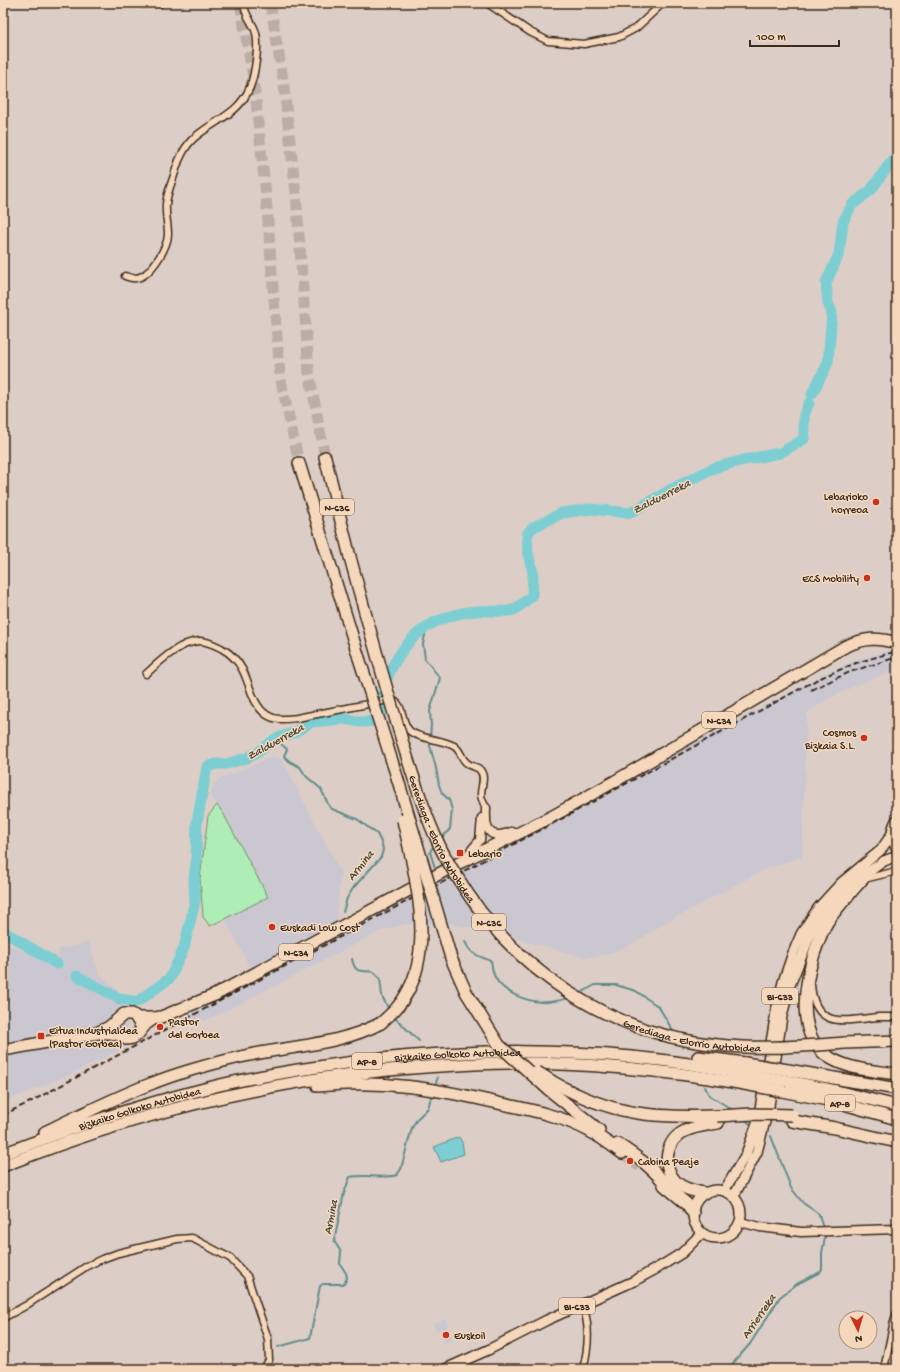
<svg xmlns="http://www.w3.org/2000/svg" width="900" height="1372" font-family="'Gochi Hand',sans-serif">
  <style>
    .built { fill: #cac7d0 }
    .green { fill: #aeeeb6; stroke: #748c6a }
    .water { fill: #7cced2; stroke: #628c8a }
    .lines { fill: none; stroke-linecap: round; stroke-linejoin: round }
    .stream { stroke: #628c8a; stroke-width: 2 }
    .river { stroke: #7cced2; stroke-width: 11 }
    .highway-tunnel { stroke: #bcada5; stroke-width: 11; stroke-dasharray: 11 5.5; stroke-linecap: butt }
    .street-casing { stroke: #3b2a1e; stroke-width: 9 }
    .secondary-casing { stroke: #3b2a1e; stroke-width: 11 }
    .primary-casing { stroke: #3b2a1e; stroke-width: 12 }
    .highway-casing { stroke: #3b2a1e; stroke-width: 14 }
    .street { stroke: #f5d8bb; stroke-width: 6 }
    .secondary { stroke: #f5d8bb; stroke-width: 8 }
    .primary { stroke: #f5d8bb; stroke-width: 9 }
    .highway { stroke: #f5d8bb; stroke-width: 11 }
    .rail { stroke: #3b2a1e; stroke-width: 2; stroke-dasharray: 6 3; stroke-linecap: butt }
    .highway-bridge-casing { stroke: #3b2a1e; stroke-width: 14; stroke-linecap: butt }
    .highway-bridge { stroke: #f5d8bb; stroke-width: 11 }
    .poi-dot { fill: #c8321e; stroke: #f5d8bb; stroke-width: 1.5 }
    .labels { text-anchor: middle; stroke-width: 3; stroke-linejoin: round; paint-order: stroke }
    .shield { fill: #f5d8bb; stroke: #735e4d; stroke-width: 1 }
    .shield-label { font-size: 10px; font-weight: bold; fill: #3b2a1e }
    .poi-label { font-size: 11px; fill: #3b2a1e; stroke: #f5d8bb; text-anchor: start }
    .street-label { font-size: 11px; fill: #3b2a1e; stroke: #f5d8bb }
    .water-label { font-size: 12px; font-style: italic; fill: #484b42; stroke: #f5d8bb }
  </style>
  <rect width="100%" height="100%" fill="#dccec7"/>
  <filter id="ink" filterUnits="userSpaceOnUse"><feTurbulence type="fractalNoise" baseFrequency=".025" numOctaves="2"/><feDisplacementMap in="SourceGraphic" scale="8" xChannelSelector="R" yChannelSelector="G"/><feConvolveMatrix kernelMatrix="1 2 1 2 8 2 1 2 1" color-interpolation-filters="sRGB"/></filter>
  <g filter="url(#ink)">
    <path class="built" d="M897 649V669L854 686 827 700 807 713 802 857 765 869 660 926 633 944 617 951 597 957H584L487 931 449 924H406L381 931 216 1016 194 1024 189 1014 544 826 626 780 824 674 859 659Z
      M271 757H278L284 763 341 873 336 922 250 968 225 919 268 897 223 813 210 795 215 783 220 779Z
      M3 942 56 967 59 949 89 942 99 974 122 994 132 1044 74 1073 3 1102Z
      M446 1319 448 1325 447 1326 453 1339 445 1343 439 1329 435 1330 433 1324Z"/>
    <path class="green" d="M217 805 223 813 268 897 210 926 203 917 200 879 208 816Z"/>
    <path class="water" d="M459 1137 462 1142 464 1154 441 1162 434 1147Z"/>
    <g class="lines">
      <path class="stream" d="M427 626 423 644 425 659 440 678 430 711 431 725 430 737
        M275 739 287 749 284 756 289 761 300 767 306 776 321 789 328 804 332 809 357 819 377 834 382 844 383 850 381 857 354 887 347 898 343 912
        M430 741V746L436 768 439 785 442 793 449 800 452 810 450 829 440 840
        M435 868 430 852 435 843
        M465 941C470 955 479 956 491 961 492 967 493 975 496 979 504 993 526 1001 541 1002 550 1003 561 1000 569 998
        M352 959C355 974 360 970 374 972L380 978 382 996 389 1010
        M579 994 595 985H616L636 991 659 1007 674 1033
        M394 1017 419 1041
        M680 1042 683 1048
        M435 1085 438 1077
        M705 1087 709 1095 733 1110
        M744 1119 753 1126
        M771 1136 791 1188 803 1203 819 1214 823 1229
        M278 1347 310 1338 320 1286 323 1284H344L347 1278 346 1273 340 1264 341 1252 334 1241 344 1193 350 1177C365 1174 384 1179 397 1175L401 1169 412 1128 417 1119 428 1108 432 1094
        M728 1369 750 1344 780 1297 797 1284 820 1272 822 1269V1253L825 1237 824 1233"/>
      <path class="river" d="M812 394 828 363 832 312 828 303 826 283 839 254 843 222 852 205 871 190 888 166 897 157
        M3 931 57 964
        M77 976 120 999 137 1002 170 978 184 948 195 901 194 880 196 863 197 822 207 767 216 764H226L247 758 257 753 275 739 293 733 311 722 344 719 361 722 379 721C382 710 381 699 384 688 390 666 404 644 422 630 434 620 460 612 476 611 485 610 505 613 513 610 519 608 526 600 532 596L533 572 528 554 527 535 532 528 562 513 590 509 630 513 672 489 714 468 744 460 780 453 804 439V415L809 403"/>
      <path class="highway-tunnel" d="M240 3 254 83 266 196 280 376 299 463
        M270 3 283 79 296 193 309 372 325 457
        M622 1153 640 1167"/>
      <g class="street-casing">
        <path id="street" d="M138 3 144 4 161 3
          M487 3 530 32 548 41 584 44 619 37 636 28 663 3
          M125 276C128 277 133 279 136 278 150 277 168 247 168 234 168 224 165 214 166 204 167 192 173 180 176 169 179 158 186 145 194 138 214 120 239 115 250 87 255 74 260 43 255 30 251 20 244 14 244 3
          M146 674C159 662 181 641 200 641 207 641 215 645 221 648 230 653 237 659 242 669 250 683 252 705 267 715 276 721 286 719 297 718L388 700C406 699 399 724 411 732 423 740 441 739 454 746 461 750 461 759 467 763 471 767 477 766 480 770 486 777 481 786 481 794 481 799 484 804 486 808
          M864 879 897 871
          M811 985C815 1031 846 1020 878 1017 885 1017 891 1017 897 1017
          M582 1303C590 1324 589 1347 583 1369
          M3 1318 25 1306 87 1266 102 1259 118 1253 177 1239 192 1238 230 1258 247 1276 268 1339 269 1360 264 1369
          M884 1369 894 1321 897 1313"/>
      </g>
      <g class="secondary-casing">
        <path id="secondary" d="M486 808C485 828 487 841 511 832
          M464 859 480 840 482 818
          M740 1222 760 1227 801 1232 897 1229"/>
      </g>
      <g class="primary-casing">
        <path id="primary" d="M693 1214a24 24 0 1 1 48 0a24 24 0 1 1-48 0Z
          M724 1191 746 1154 758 1121 777 1006 783 982 793 953 801 934 818 908 841 883 881 850 893 832
          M734 1196 757 1152 769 1106 782 1016 790 985 809 938 825 912 850 885 884 861 897 856
          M445 1369 488 1350 547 1320 634 1281 661 1266 682 1253 702 1233"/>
      </g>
      <g class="highway-casing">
        <g id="highway">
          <path d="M325 457 350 557"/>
          <path d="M299 463 359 658"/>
          <path d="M897 821C892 830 892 839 897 847"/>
          <path d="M867 874C854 889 840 904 828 921 822 930 818 943 814 954 804 987 795 1039 832 1059 852 1070 875 1071 897 1074"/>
          <path d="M138 1018H155L161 1017 215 995 461 862 553 816 617 780 846 646C865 638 877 637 897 643"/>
          <path d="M97 1033 109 1027 124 1014H132L135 1016 140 1024"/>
          <path d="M844 1043 897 1041"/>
          <path d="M3 1050 97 1033H110L119 1035 126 1039 133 1038 138 1034 146 1024 155 1018"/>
          <path d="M698 1057 745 1063"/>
          <path d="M788 1070 897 1089"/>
          <path d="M787 1081 836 1091 897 1106"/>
          <path d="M553 1082C611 1115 651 1118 717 1116"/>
          <path d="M318 1086C382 1079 439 1089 502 1104 531 1110 562 1116 589 1131 601 1137 611 1145 622 1153"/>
          <path d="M548 1089 599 1130"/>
          <path d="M782 1091 833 1101 897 1119"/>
          <path d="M792 1121 835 1128 897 1142"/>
          <path d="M45 1132C80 1115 116 1097 153 1083 180 1072 211 1064 240 1057 287 1046 338 1046 381 1023"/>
          <path d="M618 1144C636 1156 656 1170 668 1188"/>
          <path id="s1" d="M3 1154C70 1128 139 1105 208 1088 238 1080 268 1075 298 1070 444 1046 597 1044 742 1073"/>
          <path d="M3 1166C148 1108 301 1072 458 1065 475 1064 493 1063 510 1063 587 1063 664 1070 739 1083"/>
          <path d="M664 1185 687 1204 693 1213"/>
          <path d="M704 1193C694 1191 683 1189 676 1182 661 1166 666 1140 685 1131 695 1126 708 1125 718 1123"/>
        </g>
      </g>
      <use href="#street" class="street"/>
      <use href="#secondary" class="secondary"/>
      <use href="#primary" class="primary"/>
      <use href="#highway" class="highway"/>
      <path class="rail" d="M811 690 850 672 897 657
        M3 1115 30 1102 565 817 818 679 856 663 897 651"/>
      <g class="highway-bridge-casing">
        <g id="highway-bridge">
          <path id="s2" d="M350 557C367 621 385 684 404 747 414 779 423 810 437 840 442 852 449 864 456 875 512 969 608 1034 718 1045 760 1050 802 1046 844 1043"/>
          <path d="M359 658 397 777 451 958 466 992 499 1045 548 1089"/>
          <path d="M381 1023C391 1014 401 1005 407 993 435 945 414 870 403 820"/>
          <path d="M745 1063 788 1070"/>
          <path d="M537 1072 553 1082"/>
          <path d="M742 1073 787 1081"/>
          <path d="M739 1083 782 1091"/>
          <path d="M717 1116 753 1114 792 1115"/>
        </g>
      </g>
      <use href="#highway-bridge" class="highway-bridge"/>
    </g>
  </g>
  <g class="poi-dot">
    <circle cx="876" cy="502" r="4"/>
    <circle cx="867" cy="578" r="4"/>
    <circle cx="864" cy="738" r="4"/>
    <rect x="456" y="849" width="8" height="8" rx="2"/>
    <circle cx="272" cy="927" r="4"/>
    <circle cx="160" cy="1027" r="4"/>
    <rect x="37" y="1032" width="8" height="8" rx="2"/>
    <circle cx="630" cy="1161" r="4"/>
    <circle cx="446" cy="1335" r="4"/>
  </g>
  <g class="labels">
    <g class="shield">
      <rect x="320" y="499" width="34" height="16" rx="3"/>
      <rect x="702" y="712" width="34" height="16" rx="3"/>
      <rect x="472" y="914" width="34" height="16" rx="3"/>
      <rect x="279" y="944" width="34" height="16" rx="3"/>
      <rect x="762" y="988" width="36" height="16" rx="3"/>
      <rect x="352" y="1053" width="30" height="16" rx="3"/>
      <rect x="825" y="1095" width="30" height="16" rx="3"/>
      <rect x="559" y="1298" width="36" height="16" rx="3"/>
    </g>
    <g class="shield-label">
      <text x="337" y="511">N-636</text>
      <text x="719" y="724">N-634</text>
      <text x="489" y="926">N-636</text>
      <text x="296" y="956">N-634</text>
      <text x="780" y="1000">BI-633</text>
      <text x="367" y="1065">AP-8</text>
      <text x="840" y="1107">AP-8</text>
      <text x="577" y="1310">BI-633</text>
    </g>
    <g class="poi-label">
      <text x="868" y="500" text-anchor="end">Lebarioko<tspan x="868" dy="13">horreoa</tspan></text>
      <text x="859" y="582" text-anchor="end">ECS Mobility</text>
      <text x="856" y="736" text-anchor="end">Cosmos<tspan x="856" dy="13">Bizkaia S.L.</tspan></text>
      <text x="468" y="857">Lebario</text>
      <text x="280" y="931">Euskadi Low Cost</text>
      <text x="168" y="1025">Pastor<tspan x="168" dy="13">del Gorbea</tspan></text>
      <text x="49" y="1034">Eitua Industrialdea<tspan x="49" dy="13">(Pastor Gorbea)</tspan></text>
      <text x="638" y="1165">Cabina Peaje</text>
      <text x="454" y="1339">Euskoil</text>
    </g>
    <g class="street-label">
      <text dy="4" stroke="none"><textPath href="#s2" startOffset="297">Gerediaga - Elorrio Autobidea</textPath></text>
      <text dy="4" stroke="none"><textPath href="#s2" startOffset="633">Gerediaga - Elorrio Autobidea</textPath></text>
      <text dy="4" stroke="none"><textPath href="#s1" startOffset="468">Bizkaiko Golkoko Autobidea</textPath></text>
      <text dy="4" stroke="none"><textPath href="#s1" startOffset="144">Bizkaiko Golkoko Autobidea</textPath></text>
    </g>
    <g class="water-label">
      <text transform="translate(661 496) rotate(-27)" y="4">Zalduerreka</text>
      <text transform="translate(275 741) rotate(-29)" y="4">Zalduerreka</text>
      <text transform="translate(360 865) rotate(-51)" y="4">Armina</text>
      <text transform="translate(330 1217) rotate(-79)" y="4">Armina</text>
      <text transform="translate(758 1316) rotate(-55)" y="4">Arrierreka</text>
    </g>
  </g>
  <rect width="900" height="1372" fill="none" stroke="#f5d8bb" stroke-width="16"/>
  <rect x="8" y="8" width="884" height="1356" fill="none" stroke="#3b2a1e" stroke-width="1.5" filter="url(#ink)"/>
  <g transform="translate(858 1330) rotate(175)"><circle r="19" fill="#f5d8bb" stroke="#ab927c"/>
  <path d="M0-3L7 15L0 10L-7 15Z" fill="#c8321e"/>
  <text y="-6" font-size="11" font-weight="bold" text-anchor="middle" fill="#3b2a1e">N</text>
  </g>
  <path d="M750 40v6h89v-6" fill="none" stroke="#3b2a1e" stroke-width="2"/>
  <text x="756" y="40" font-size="12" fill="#3b2a1e" stroke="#f5d8bb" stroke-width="3" paint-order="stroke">100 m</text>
</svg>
